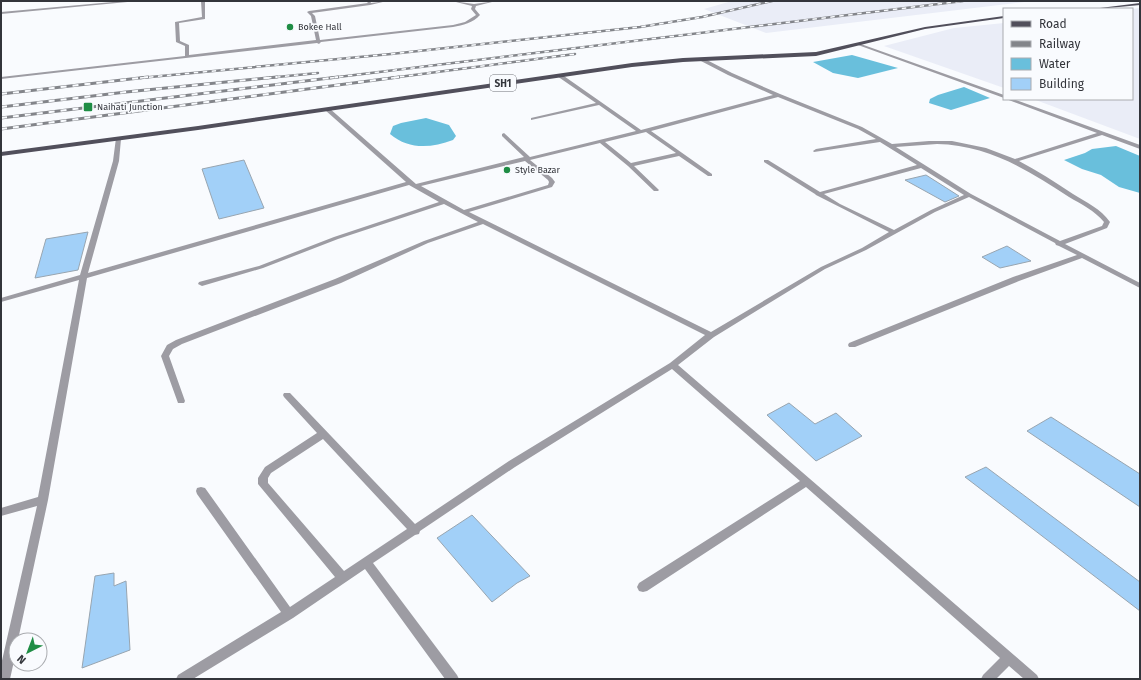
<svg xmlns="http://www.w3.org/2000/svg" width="1141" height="680" font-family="'Fira Sans',sans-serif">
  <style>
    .built { fill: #eaedf7 }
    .water { fill: #69bfdc }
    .building { fill: #a2d0f8; stroke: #98a5b0 }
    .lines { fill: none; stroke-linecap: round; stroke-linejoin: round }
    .minor { fill: #9d9ca3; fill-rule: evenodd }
    .primary { fill: #514f5b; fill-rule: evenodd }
    .rail-far1-casing { stroke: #83858a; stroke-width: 2.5 }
    .rail-casing { stroke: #83858a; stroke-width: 3 }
    .rail-far1 { stroke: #f9fbfe; stroke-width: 1.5; stroke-dasharray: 4.5; stroke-linecap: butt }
    .rail { stroke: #f9fbfe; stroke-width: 2; stroke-dasharray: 6; stroke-linecap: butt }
    .poi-dot { fill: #1f8d45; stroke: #f9fbfe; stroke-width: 1.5 }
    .labels { text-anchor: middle; stroke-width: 3.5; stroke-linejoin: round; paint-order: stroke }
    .far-poi-label { font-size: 9px; fill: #33353b; stroke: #f9fbfe; text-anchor: start }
    .shield { fill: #f9fbfe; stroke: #6e7076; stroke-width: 1 }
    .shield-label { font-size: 10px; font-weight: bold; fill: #33353b }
  </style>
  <rect width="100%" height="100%" fill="#f9fbfe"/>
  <path class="built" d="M732 1H1032L766 33 704 9Z
    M1140 8V139L1033 99H1132V9Z
    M1004 23V88L884 46 954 28Z"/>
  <path class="water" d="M852 55 898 68 858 78 833 73 813 62Z
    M964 87 990 98 951 110 929 103 930 99 938 95Z
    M426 118 449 125 456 136 453 140C431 148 409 150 390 134L393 126 401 123Z
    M1116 146 1140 156V193L1119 187 1101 175 1082 169 1064 160 1085 153 1092 149Z"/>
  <path class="building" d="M244 160 264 208 219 219 202 169Z
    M926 175 959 196 945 202 905 180Z
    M88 232 78 270 35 278 46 239Z
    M1007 246 1031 261 1000 268 982 257Z
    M789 403 815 424 836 413 862 436 816 461 767 415Z
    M1051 417 1140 474V507L1027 431Z
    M986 467 1140 582V611L965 477Z
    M472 515 530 576 517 583 492 602 437 538Z
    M114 573V586L126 581 130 650 82 668 95 576Z"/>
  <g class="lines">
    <path class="minor" d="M124 1H138L1 14V12Z
      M201 1H205V19L179 23 180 41 189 45V55L316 40 311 16 307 12 309 11 368 3 366 1H370L371 3 387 1 370 5 312 13 315 16 320 40 453 25 465 22 476 15 471 9 472 6 452 1 474 4 496 1 476 6 475 9 480 15C473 23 463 25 453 27L321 42 319 44 317 43 1 79V77L185 56V46L176 42 175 22 202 17Z
      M858 43 1004 95V98L858 45Z
      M699 58H703L732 73 780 94 862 127 892 144 929 141H952L986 148 1015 159 1097 133 1006 99H1013L1140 145V149L1102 135 1019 161C1038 171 1055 182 1073 194 1086 202 1101 209 1110 222L1107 228 1065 244 1140 283V288L1082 258 1019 281 855 347H849L848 345 849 343 1013 277 1077 255 1059 246 1056 245 1055 243 969 197 935 212 866 250 825 269 714 337 678 365 1037 675 1039 679H1024L1009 666 996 679H981L983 675 1000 658 806 487 647 591 643 592 639 591 637 587 639 583 800 481 672 369 515 467 420 531 419 534 415 535 373 563 457 675 459 679H445L365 569 293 618 193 679H176L178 675 281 612 197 494 196 491 197 488 201 487 205 488 290 607 335 577 258 484V478L265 467 317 433 284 397 283 395 284 393H290L415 524 509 461 670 363 705 335 483 224 428 243 341 283 182 344 173 349 169 356 185 401 184 403H178L161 356 167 345 176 340 335 279 424 241 478 222 444 204 338 239 263 268 202 286 198 284 199 282 259 266 334 237 439 202 409 185 87 278 48 500 18 640H16V652L10 679H1V665L37 506 1 516V508L38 497 79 280 1 302V298L80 275 113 161 116 138 121 139 119 161 88 273 406 182 325 110V108H329L416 184 524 157 502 136V134L504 133 530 157 636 131 599 105 531 120V118L596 103 557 76V74H561L641 130 773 95 728 75 699 60ZM778 97 858 129 876 139 816 149 813 151 814 152 880 142 917 165 820 192 768 160H764V162L815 194 816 195 889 232 862 248 821 267 711 332 469 212 552 187 555 182 552 178 530 160 600 143 628 166 654 191H658L659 190 634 166 679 156 708 176H712V174L651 131ZM646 132 676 153 631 163 605 142ZM937 144C988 145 1028 170 1069 197 1081 204 1095 211 1104 222L1102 226 1060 241 971 194 896 147ZM525 161 548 180 549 182 548 185 464 210 421 186ZM921 168 964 195 931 210 894 230 840 204 824 194ZM323 439 407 529 344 571 268 483V478L271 473Z"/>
    <path class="primary" d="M1140 3V5L1098 9 1100 8Z
      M1004 16V18L925 29 816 56 683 62 632 67 198 130 1 156V152L198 126 632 63 683 58 816 52 925 27Z"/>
    <g class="rail-far1-casing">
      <path id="rail-far1" d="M140 78 391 54 640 27 702 17 772 1
        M267 78 318 73
        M330 78 963 1
        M391 78 575 54"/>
    </g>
    <g class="rail-casing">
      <path id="rail" d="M1 94 148 77
        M1 107 126 92 277 77
        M1 118 338 77
        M1 129 399 77"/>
    </g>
    <use href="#rail-far1" class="rail-far1"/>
    <use href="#rail" class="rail"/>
  </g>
  <g class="poi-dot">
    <circle cx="290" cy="27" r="4"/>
    <rect x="83" y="102" width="10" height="10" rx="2"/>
    <circle cx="507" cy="170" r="4"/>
  </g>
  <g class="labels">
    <g class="far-poi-label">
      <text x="298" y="30">Bokee Hall</text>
      <text x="97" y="110">Naihati Junction</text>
      <text x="515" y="173">Style Bazar</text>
    </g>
    <rect class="shield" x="490" y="75" width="26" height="16" rx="3"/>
    <g class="shield-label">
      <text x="503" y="87">SH1</text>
    </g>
  </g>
  <rect width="1141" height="680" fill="none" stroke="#33353b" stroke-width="4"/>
  <rect x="1003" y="8" width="130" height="92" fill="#f9fbfe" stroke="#aaacb0"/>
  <rect x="1011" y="21" width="20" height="6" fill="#514f5b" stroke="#aaacb0"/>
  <text x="1039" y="28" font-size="12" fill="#33353b">Road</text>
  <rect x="1011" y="41" width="20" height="6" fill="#83858a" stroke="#aaacb0"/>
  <text x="1039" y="48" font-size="12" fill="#33353b">Railway</text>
  <rect x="1011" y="58" width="20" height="12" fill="#69bfdc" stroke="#aaacb0"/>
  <text x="1039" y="68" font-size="12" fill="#33353b">Water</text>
  <rect x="1011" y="78" width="20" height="12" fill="#a2d0f8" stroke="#aaacb0"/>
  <text x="1039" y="88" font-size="12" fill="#33353b">Building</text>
  <g transform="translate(28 652) rotate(222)"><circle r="19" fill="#f9fbfe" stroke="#aaacb0"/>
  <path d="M0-3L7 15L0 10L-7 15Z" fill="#1f8d45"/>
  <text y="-6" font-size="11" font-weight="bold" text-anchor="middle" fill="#33353b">N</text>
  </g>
</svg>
